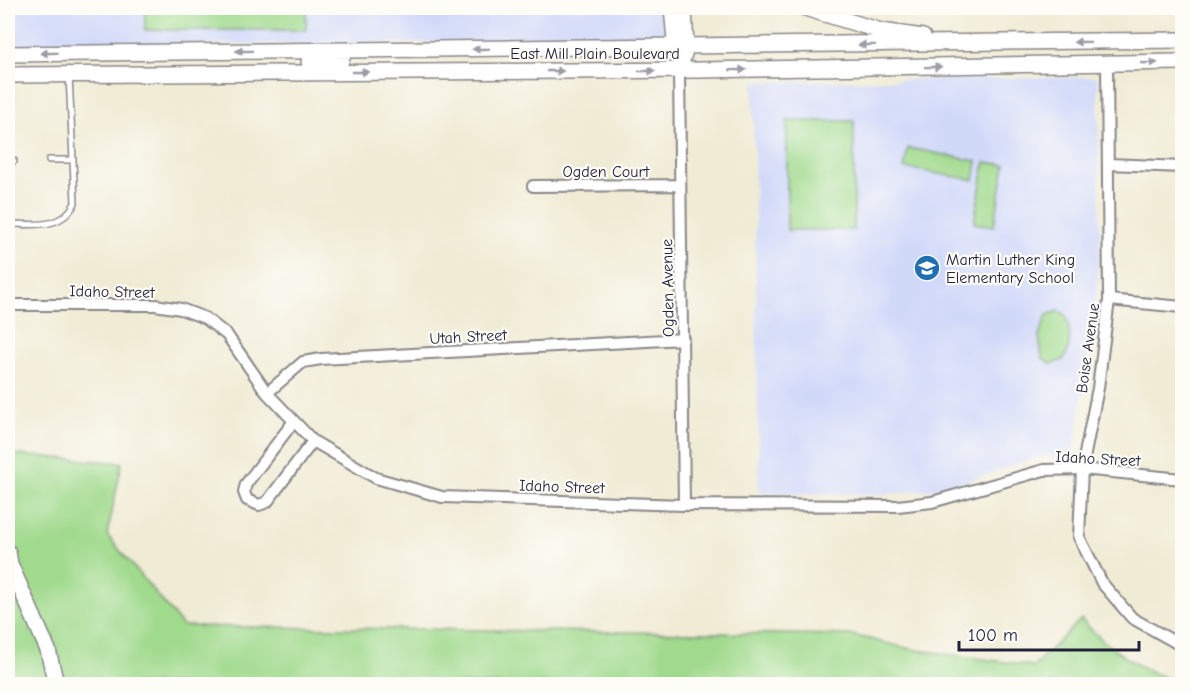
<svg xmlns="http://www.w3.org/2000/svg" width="1190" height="692" font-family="'Comic Neue',sans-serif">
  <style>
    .built { fill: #d1d9f9 }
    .green { fill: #a0da8d; stroke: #617e64; stroke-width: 1.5 }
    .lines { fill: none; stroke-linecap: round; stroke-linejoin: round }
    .lane-casing { stroke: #898688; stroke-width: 8 }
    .street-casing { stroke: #898688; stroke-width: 14 }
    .secondary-casing { stroke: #898688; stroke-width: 18 }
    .lane { stroke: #fff; stroke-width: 5 }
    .street { stroke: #fff; stroke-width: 10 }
    .secondary { stroke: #fff; stroke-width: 15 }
    .oneway { fill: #9c9ca7 }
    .labels { text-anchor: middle; stroke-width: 4.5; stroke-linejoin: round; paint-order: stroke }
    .street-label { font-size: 16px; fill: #22223b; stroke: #fdfcf7 }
    .poi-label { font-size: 16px; fill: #22223b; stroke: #fdfcf7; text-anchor: start }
  </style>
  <rect width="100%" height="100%" fill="#fdfcf7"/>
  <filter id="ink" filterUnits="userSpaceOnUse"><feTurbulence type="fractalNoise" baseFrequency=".0167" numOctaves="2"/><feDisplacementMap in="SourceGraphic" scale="12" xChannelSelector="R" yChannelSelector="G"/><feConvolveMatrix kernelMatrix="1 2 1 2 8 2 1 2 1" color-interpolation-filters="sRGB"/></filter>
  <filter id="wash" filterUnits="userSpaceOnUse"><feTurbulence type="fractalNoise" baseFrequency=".008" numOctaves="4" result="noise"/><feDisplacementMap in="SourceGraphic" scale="24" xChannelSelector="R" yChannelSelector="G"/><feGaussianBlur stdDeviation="1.35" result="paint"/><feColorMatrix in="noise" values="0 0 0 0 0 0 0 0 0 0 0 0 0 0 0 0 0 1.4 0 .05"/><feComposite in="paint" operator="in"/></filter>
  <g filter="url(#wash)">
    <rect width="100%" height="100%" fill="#f0ebd4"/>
    <path class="built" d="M8 8H664L668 29 664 38 655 41 8 46Z
      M1098 77 1100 234 1096 301 1074 452 1069 456 1034 458 965 482 930 490 885 494 759 493 753 82Z"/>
    <path class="green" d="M145 8H306V30H145Z
      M787 121H854V230H787Z
      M908 148 977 161 974 180 904 168Z
      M985 162 1005 165 994 226 974 223Z
      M1058 311 1064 313C1071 328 1072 346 1063 360L1051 364 1042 357 1039 336 1047 315Z
      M8 454 122 463 107 535 183 626 853 635 910 649 1034 666 1081 619C1109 650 1140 671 1181 683L1182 680V684H8Z"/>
  </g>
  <g filter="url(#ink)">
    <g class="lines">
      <g class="lane-casing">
        <path id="lane" d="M49 160H73
          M8 161H14
          M8 224C34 224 61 230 75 203L69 75"/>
      </g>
      <g class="street-casing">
        <path id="street" d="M1107 63 1109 300 1098 388 1082 469 1079 537 1102 583 1132 618 1182 646
          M679 71 684 505
          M1109 164 1182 167
          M533 186 680 185
          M1109 300 1182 307
          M8 305H155L181 309 205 318 227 335 267 393 313 441 376 478 442 497 684 505 898 506 932 502 1044 470 1082 469 1182 479
          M267 393 303 362 321 359 683 339
          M294 421 246 484 244 492 247 500 259 505 267 502 313 441"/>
      </g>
      <g class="secondary-casing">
        <path id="secondary" d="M672 8 675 40
          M805 8 881 31 923 37
          M8 54 1182 40
          M309 62 341 61 345 50
          M679 71 686 47 684 8
          M8 75 700 70 1182 62
          M8 552 10 564 48 650 56 684"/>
      </g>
      <use href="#lane" class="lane"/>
      <use href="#street" class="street"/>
      <use href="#secondary" class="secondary"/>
    </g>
    <defs><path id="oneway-solid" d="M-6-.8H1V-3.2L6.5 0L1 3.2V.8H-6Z" transform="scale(1.5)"/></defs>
    <g class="oneway">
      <use href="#oneway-solid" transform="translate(1082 42) rotate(179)"/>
      <use href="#oneway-solid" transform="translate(867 45) rotate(179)"/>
      <use href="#oneway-solid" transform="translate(481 49) rotate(179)"/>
      <use href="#oneway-solid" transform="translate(244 51) rotate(179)"/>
      <use href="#oneway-solid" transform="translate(49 53) rotate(179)"/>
      <use href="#oneway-solid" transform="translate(1149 63) rotate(-1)"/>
      <use href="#oneway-solid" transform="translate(933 67) rotate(-1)"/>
      <use href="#oneway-solid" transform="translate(738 70) rotate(-1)"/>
      <use href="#oneway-solid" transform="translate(555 71)"/>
      <use href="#oneway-solid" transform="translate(647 71)"/>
      <use href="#oneway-solid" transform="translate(360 72)"/>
    </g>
  </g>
  <defs>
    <g id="school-disc" transform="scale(1.35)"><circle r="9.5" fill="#1f6fb2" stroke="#fdfcf7"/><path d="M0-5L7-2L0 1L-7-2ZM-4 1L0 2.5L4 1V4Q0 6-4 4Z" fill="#fff"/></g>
  </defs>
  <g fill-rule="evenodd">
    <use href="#school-disc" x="927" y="268"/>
  </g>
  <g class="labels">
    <g class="street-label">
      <text x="595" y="59">East Mill Plain Boulevard</text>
      <text x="606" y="177">Ogden Court</text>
      <text transform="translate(667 288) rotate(-91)" y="6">Ogden Avenue</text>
      <text transform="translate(112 291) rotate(1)" y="6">Idaho Street</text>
      <text transform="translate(468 336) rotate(-3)" y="6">Utah Street</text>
      <text transform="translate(1087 348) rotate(-82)" y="6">Boise Avenue</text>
      <text transform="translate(1098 458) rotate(3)" y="6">Idaho Street</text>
      <text transform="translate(562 486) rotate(2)" y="6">Idaho Street</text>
    </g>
    <g class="poi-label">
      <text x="946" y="265">Martin Luther King<tspan x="946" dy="18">Elementary School</tspan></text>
    </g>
  </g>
  <rect width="1190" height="692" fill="none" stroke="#fdfcf7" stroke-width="30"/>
  <path d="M959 641v9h180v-9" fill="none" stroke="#22223b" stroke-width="3"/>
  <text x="968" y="641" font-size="18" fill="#22223b" stroke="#fdfcf7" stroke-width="4.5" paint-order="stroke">100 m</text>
</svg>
